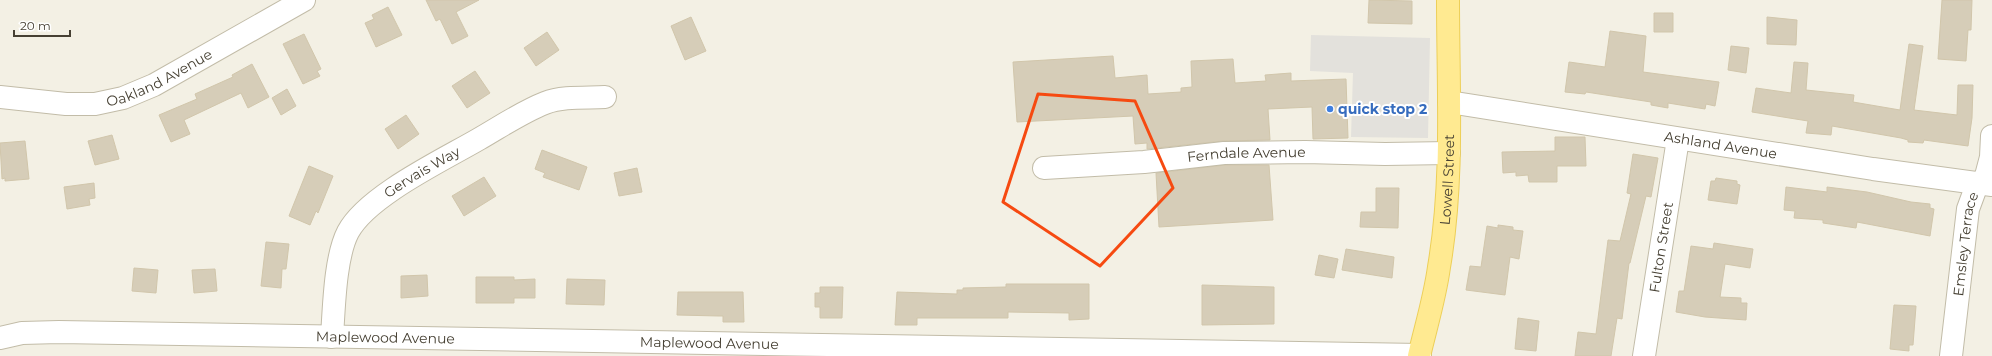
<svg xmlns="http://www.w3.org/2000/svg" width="1992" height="356" font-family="Montserrat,sans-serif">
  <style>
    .parking { fill: #e3e1dc }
    .building { fill: #d6cdb8; stroke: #d1c6ab }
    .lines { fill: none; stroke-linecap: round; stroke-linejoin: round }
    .street-casing { stroke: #c2bca8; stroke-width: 24 }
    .primary-casing { stroke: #edcf58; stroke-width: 24 }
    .street { stroke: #fff; stroke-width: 22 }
    .primary { stroke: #ffea91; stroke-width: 22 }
    .marked { fill: none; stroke: #f64a11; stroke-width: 3; stroke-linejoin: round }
    .shop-dot { fill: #3f7fe0; stroke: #fff; stroke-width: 1.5 }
    .labels { text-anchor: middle; stroke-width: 4; stroke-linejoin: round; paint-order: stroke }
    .street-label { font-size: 14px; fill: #464033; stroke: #fff }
    .shop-label { font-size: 14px; font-weight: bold; fill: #366cbe; stroke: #fff; text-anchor: start }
  </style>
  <rect width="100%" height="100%" fill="#f3f0e4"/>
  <path class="parking" d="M1311 35 1430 38 1428 138 1351 137 1353 73 1310 71Z"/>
  <path class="building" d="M426 0H479L456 12 468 36 452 44 440 19 436 21Z
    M1369 0 1412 1V24L1368 23Z
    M1942 0H1972L1971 30H1968L1966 61 1938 59Z
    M388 7 402 35 376 47 365 23 374 19 372 15Z
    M1654 13H1673V32H1654Z
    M691 17 706 51 685 60 671 26Z
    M1767 17 1797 20 1796 45 1767 44Z
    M1610 31 1646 36 1643 72 1719 82 1715 106 1706 104 1705 109 1668 103V108L1651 105V102L1586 92 1585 94 1565 92 1569 62 1605 67Z
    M547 32 559 50 536 66 524 48Z
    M304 34 321 69 317 71 320 76 303 84 283 44Z
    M1909 44 1923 46 1914 110 1957 115 1958 85H1973L1972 118 1968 146 1924 140 1923 143 1908 142V140L1901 138 1832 126 1831 135 1806 133 1808 121 1752 112 1756 88 1791 93 1794 62 1808 63 1806 90 1854 95 1853 102 1900 110Z
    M1731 46 1749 48 1746 73 1728 70Z
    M1113 56 1115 78 1147 75 1148 94 1181 92V88L1192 87 1191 61 1233 59 1235 83 1266 81 1265 75 1291 73V81L1346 79 1348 138 1313 139 1312 107 1268 109 1270 140 1223 141 1147 149V143L1135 144 1133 116 1017 122 1013 62Z
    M252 64 269 97 248 108 241 93 184 120 190 134 171 142 159 115 197 99 195 94 233 77 232 75Z
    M475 71 490 93 467 108 452 86Z
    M287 89 296 106 281 115 272 98Z
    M406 115 419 134 398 149 385 129Z
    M112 135 119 159 95 165 88 141Z
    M1555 137H1585L1586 166H1557V182H1529L1528 175 1516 176V172L1503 173 1502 152 1555 151Z
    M25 141 29 179 5 181V178L2 179 0 143Z
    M542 150 587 167 579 190 543 177 545 173 535 169Z
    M1633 154 1658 158 1651 197 1646 196 1630 263H1629L1622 319 1617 318 1611 356H1575L1578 332 1596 334 1608 240 1620 241 1631 194 1627 193Z
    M1225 165H1269L1273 220 1159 227 1156 173Z
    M309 166 333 176 318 213 316 211 310 225 289 216Z
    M637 168 642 192 619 196 614 173Z
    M484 177 496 196 464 216 452 196Z
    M1716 178 1737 181V184L1740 185 1737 204 1708 200 1711 181H1715Z
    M94 183 95 198 89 199 90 205 67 209 64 187Z
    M1786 187 1827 192V187L1867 192 1911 202 1930 204V208L1934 209 1930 236 1857 222 1856 228 1823 223V220L1794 218 1795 211 1784 210Z
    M1376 188H1399L1398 228 1360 227 1361 212H1376Z
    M1498 225 1513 227V230L1523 231 1519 259 1510 257 1505 295 1466 290 1470 266 1481 267 1487 226 1498 228Z
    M266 242 289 244 286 269H282L281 288 261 286Z
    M1714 243 1753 249 1750 268 1725 264 1720 297 1741 298V303H1747L1746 320 1705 317 1676 312 1679 291H1684L1691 246 1713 249Z
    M1346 249 1394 257 1392 278 1342 270Z
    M1319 255 1338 259 1334 278 1315 275Z
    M134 268 158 270 156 293 132 291Z
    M215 269 217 291 194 293 192 270Z
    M427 275 428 296 401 298V276Z
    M476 277H514V280L535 279V298H514V303H476Z
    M567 279 605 280 604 305 566 304Z
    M1006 284H1089V319L1069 320V313L1008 312V318H917V325H895L897 292 957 294V290H963V288L1006 287Z
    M1202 285 1274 287V324L1202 325Z
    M820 287H843L842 318H820V307H815V293H820Z
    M678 292H743L744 322H723V316H719L677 315Z
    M1894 305 1916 306 1913 345H1909V351L1890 349Z
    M1518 318 1539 321 1536 351 1515 349Z"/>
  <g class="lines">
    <g class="street-casing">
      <g id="street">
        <path id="s1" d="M0 97 66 104H95L123 98 154 85 304 0"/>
        <path id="s2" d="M1449 102 1873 169 1992 185"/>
        <path id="s3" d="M1044 168 1144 162 1224 153 1305 152 1385 154 1449 153"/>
        <path id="s4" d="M332 337C334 307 335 257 348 232 367 196 443 160 479 139 500 127 522 112 545 103 563 96 586 98 605 97"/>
        <path id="s5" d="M0 338 22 333 59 332 1420 355"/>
        <path id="s6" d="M1644 356 1678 139"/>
        <path id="s7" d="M1951 356 1968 209 1975 190 1986 176 1991 157 1992 136"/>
      </g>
    </g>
    <g class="primary-casing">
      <g id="primary">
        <path id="s8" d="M1419 356C1426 326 1435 297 1439 267 1454 179 1448 89 1448 0"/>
      </g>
    </g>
    <use href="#street" class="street"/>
    <use href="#primary" class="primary"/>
  </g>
  <path class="marked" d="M1038 94 1135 101 1173 188 1100 266 1003 202Z"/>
  <circle class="shop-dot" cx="1330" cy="109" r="4"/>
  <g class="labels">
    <g class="street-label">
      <text dy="5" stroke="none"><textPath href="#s1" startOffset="165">Oakland Avenue</textPath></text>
      <text dy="5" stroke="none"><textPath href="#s2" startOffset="275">Ashland Avenue</textPath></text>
      <text dy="5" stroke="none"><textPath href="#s3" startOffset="203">Ferndale Avenue</textPath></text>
      <text dy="5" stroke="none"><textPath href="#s4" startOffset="203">Gervais Way</textPath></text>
      <text dy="5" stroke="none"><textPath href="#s8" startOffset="179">Lowell Street</textPath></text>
      <text dy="5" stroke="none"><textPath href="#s7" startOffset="113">Emsley Terrace</textPath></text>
      <text dy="5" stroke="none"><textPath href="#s6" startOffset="110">Fulton Street</textPath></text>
      <text dy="5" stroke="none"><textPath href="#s5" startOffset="386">Maplewood Avenue</textPath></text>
      <text dy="5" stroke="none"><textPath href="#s5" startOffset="710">Maplewood Avenue</textPath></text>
    </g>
    <g class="shop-label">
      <text x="1338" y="114">quick stop 2</text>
    </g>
  </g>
  <path d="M14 30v6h56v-6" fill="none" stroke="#464033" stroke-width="2"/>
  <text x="20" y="30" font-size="12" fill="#464033" stroke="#ffffff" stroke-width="3" paint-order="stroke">20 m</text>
</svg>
